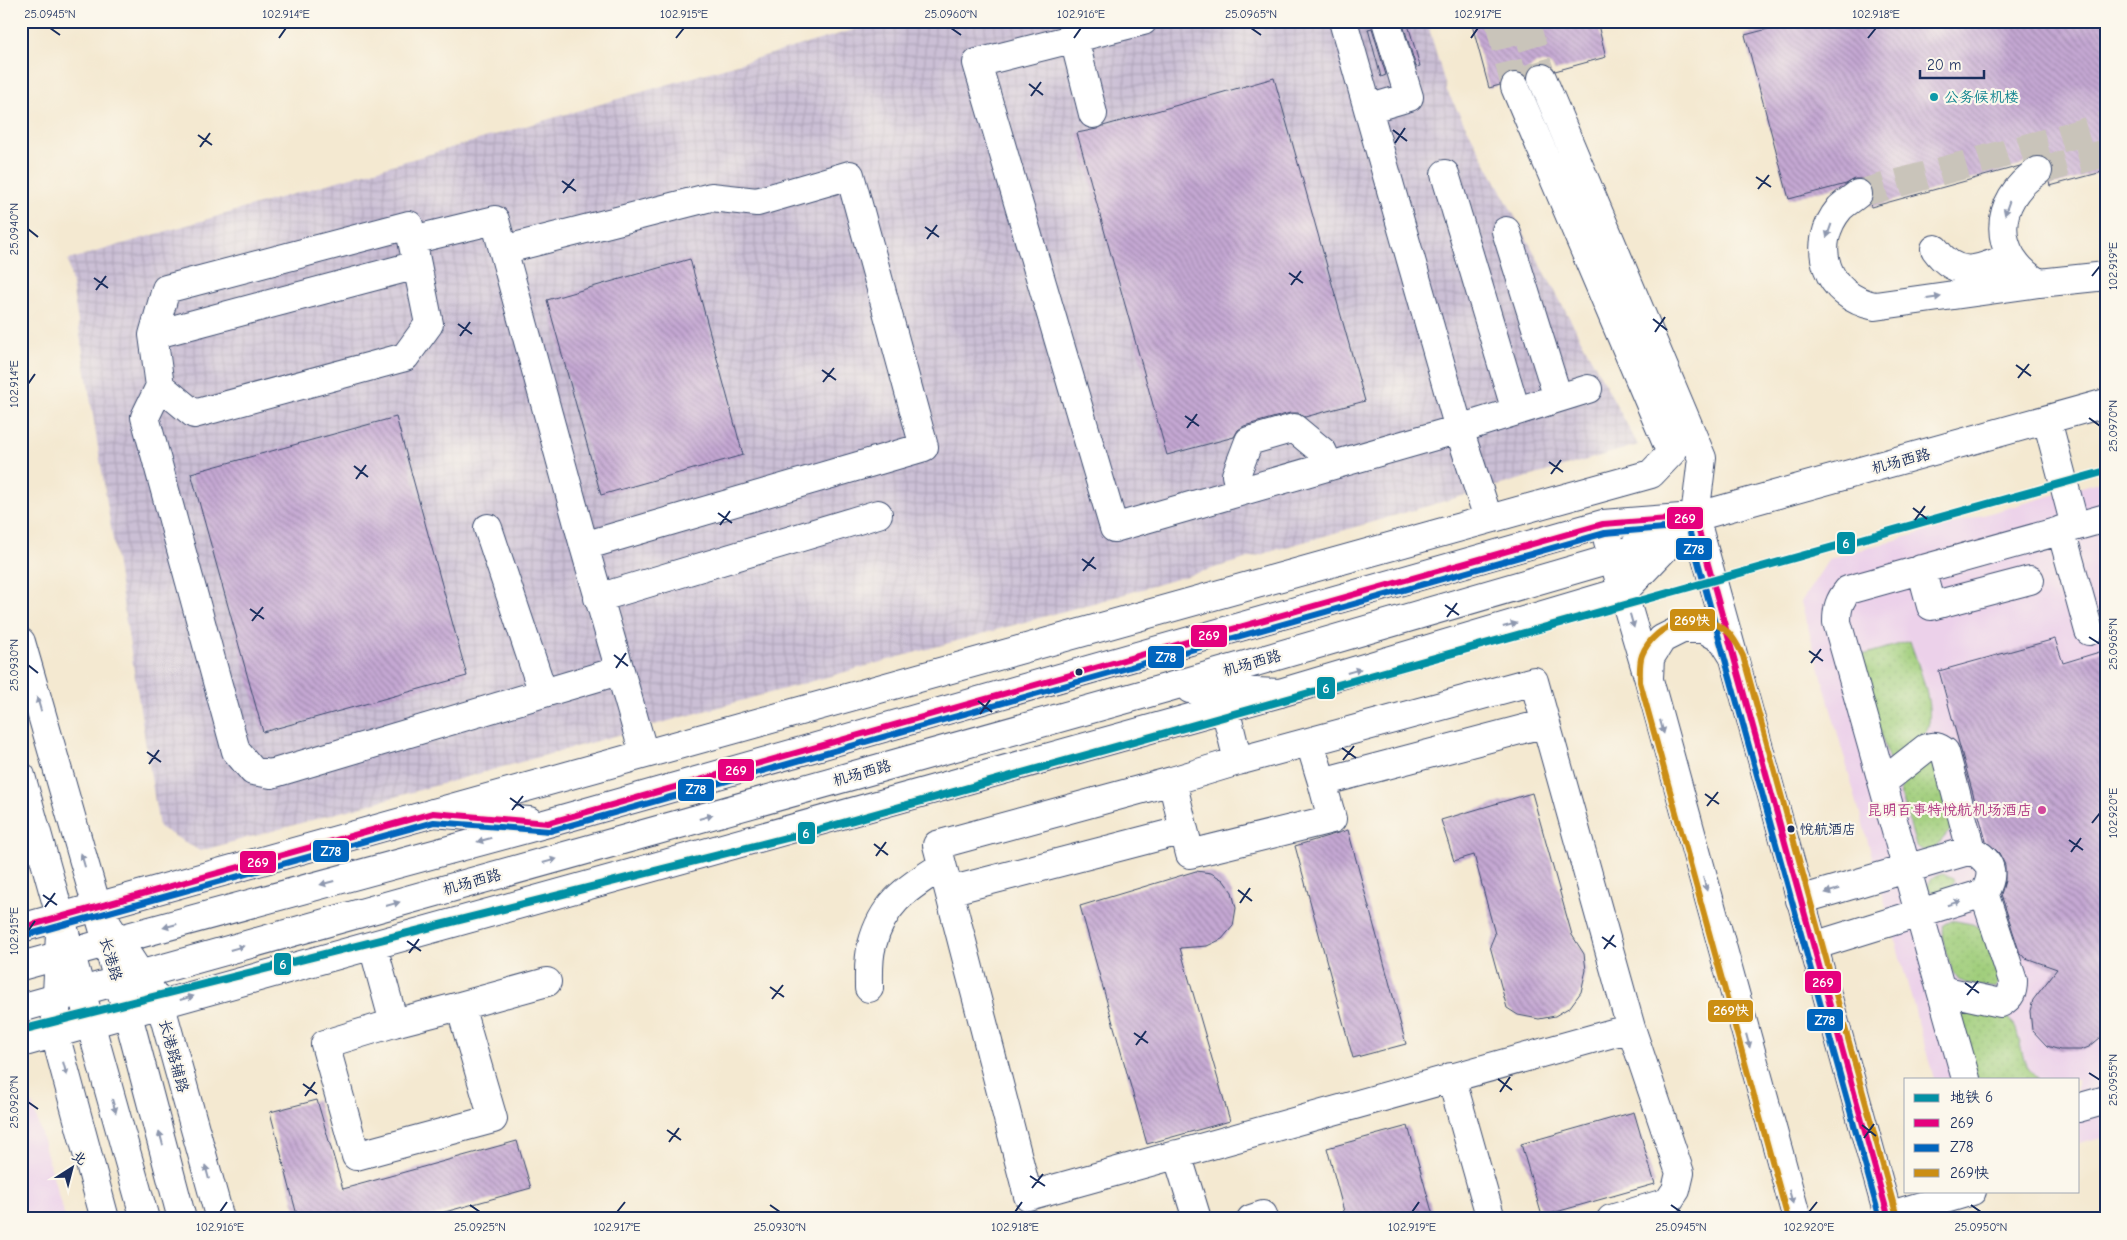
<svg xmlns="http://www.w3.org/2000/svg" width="2127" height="1240" font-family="'Comic Neue','LXGW WenKai TC',sans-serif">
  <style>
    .built { fill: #ecd1ea }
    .industrial { fill: url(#industrial-grid) }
    .grass { fill: url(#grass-dots); stroke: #5e7e6d }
    .building { fill: url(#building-back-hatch) }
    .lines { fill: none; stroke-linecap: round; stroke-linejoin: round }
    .minor-tunnel { stroke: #c9c4ba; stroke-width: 28; stroke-dasharray: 28 14; stroke-linecap: butt }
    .minor-casing { stroke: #3c4b6f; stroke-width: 30 }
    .major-casing { stroke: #3c4b6f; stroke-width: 30 }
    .minor { stroke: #fff; stroke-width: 28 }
    .major { stroke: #fff; stroke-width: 28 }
    .bus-1-casing { stroke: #fbf7ec; stroke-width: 10 }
    .bus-2-casing { stroke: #fbf7ec; stroke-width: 10 }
    .bus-3-casing { stroke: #fbf7ec; stroke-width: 10 }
    .bus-1 { stroke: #e5007d; stroke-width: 6 }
    .bus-2 { stroke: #0065bd; stroke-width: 6 }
    .bus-3 { stroke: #cb8e13; stroke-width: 6 }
    .metro-1-casing { stroke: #fbf7ec; stroke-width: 11 }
    .metro-1 { stroke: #0290a4; stroke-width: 8 }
    .oneway { fill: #8d97ae }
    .ticks { fill: none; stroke: #1b2f5e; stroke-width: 2 }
    .culture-dot { fill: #0f9aa8; stroke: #fbf7ec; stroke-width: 2 }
    .bus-dot { fill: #1b2f5e; stroke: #fbf7ec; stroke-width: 2 }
    .hotel-dot { fill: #d1479c; stroke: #fbf7ec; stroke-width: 2 }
    .labels { text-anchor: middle; stroke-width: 4.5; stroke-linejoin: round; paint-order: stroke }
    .bus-label { font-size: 14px; fill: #1b2f5e; stroke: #fbf7ec; text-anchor: start }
    .culture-label { font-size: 15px; fill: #0d838f; stroke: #fbf7ec; text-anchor: start }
    .street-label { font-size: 15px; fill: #1b2f5e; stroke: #fbf7ec }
    .hotel-label { font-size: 15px; fill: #b23c85; stroke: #fbf7ec; text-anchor: end }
    .line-badge { stroke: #fbf7ec; stroke-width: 2 }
    .badge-label { font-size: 14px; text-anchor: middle; font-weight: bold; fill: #fff }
    .neatline { fill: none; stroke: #1b2f5e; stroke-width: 2 }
    .ticks-label { font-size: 12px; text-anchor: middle; fill: #1b2f5e }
  </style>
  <defs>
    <pattern id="industrial-grid" width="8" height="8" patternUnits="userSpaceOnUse" patternTransform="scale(1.25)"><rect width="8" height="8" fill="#cbbfd5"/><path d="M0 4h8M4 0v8" fill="none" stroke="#aea4b9"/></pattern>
    <pattern id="grass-dots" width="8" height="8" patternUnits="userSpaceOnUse" patternTransform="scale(1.25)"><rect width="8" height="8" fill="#a0ce7c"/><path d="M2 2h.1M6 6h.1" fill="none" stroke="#89b16e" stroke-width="1.8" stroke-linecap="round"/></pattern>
    <pattern id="building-back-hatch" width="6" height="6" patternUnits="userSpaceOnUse" patternTransform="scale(1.25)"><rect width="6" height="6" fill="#c5a8d3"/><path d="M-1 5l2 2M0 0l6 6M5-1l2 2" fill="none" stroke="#9f89ae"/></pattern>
  </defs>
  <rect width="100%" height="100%" fill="#fbf7ec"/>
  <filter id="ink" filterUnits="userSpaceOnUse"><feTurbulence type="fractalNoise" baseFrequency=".02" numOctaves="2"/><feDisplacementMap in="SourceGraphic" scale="10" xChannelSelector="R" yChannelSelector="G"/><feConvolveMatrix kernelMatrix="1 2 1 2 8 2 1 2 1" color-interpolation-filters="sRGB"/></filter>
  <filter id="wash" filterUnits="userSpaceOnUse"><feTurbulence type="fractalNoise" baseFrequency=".0096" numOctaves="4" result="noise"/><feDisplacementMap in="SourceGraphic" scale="20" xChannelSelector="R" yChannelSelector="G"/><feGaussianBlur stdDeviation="1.12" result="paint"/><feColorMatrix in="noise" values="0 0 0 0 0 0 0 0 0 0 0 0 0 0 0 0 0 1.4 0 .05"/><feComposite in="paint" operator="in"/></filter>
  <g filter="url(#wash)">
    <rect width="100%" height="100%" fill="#f4e9d1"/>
    <path class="built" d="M2106 480V1137L2078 1144V1079H1934L1801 602 1829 559Z
      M21 1098 33 1105 65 1219H21Z"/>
    <path class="industrial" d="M884 21H1427L1447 91 1638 445 1097 602 200 851 159 827 68 260Z"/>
    <path class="grass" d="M1910 641C1917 663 1940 716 1924 735 1916 745 1900 752 1889 760L1856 657Z
      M1934 758 1953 827 1935 848 1926 852 1916 846 1901 793V789L1906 779Z
      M1943 874 1953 878 1954 881 1950 891 1935 895 1927 888C1930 879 1934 876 1943 874Z
      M1951 920 1972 924 1981 928 2000 979 1996 988C1986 986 1969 986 1961 981 1951 975 1939 936 1943 925Z
      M1966 1009 2009 1018C2025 1035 2015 1060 2038 1079H1977L1961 1017Z"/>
    <g id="blocks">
      <path class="building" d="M1402 21H1407L1420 66 1416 67Z
        M1471 21H1597L1606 57 1555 71 1551 65 1544 63H1536L1529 69 1527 77 1517 72H1509L1503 77 1500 85 1489 88Z
        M1798 21H2106V171L2050 186 2049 182 2053 176V169L2050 162 2044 157 2036 156 2020 166 1871 207 1870 204 1873 199V191L1870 184 1863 179H1855L1846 184 1789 199 1745 35Z
        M1372 28 1386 75 1381 77 1368 29Z
        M1274 78 1365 401 1305 417 1298 413H1290L1244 426 1238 430 1234 437 1167 455 1077 133 1097 129 1103 126Z
        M690 259 743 455 601 495 547 300Z
        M396 417 467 676 263 732 191 473Z
        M2055 639 2063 663 2106 650V1033L2089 1047 2081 1050H2060L2047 1046 2032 1030 2030 1011 2033 1000 2057 969 2026 958 2020 954 2001 894 2005 881V865L1999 853 1986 841 1939 671Z
        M1532 793 1572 935 1584 954 1586 970 1581 992 1570 1007 1555 1016 1539 1019 1518 1015 1507 1008 1490 946 1495 934 1474 855 1454 861 1441 820Z
        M1348 830 1406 1044 1353 1058 1295 846Z
        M1196 871 1211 873 1223 880 1232 892 1236 908 1233 926 1222 939 1207 946 1180 948 1230 1121 1147 1144 1080 906Z
        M317 1100 343 1189 517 1141 531 1188 420 1219H298L270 1112Z
        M1634 1112 1655 1184 1542 1216 1521 1144Z
        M1408 1126 1434 1219H1346L1327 1148Z"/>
    </g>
  </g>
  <g filter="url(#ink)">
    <use href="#blocks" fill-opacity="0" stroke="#3c4b6f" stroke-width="1"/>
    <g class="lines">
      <path class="minor-tunnel" d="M1499 21 1515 87
        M1525 21 1542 78
        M2038 171 2106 153
        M1858 194 2106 126"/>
      <g class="minor-casing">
        <path id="minor" d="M1143 21 977 63 1114 528 1459 429 1588 389
          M1343 21 1459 429 1488 518
          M1074 39 1093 114
          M1542 78 1702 458 1695 517
          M1368 109 1409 97 1386 21
          M2038 171C1992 201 1991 255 2039 283
          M1445 174 1516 411
          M1858 194C1852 199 1845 203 1840 208 1808 246 1827 297 1875 306L2039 283 2106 276
          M1506 231 1558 398
          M412 240 409 225 166 289 153 335 160 386 194 414 405 357 429 324 412 240 495 220 584 546 644 754
          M1935 249C1958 281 1981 269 2011 256
          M503 250 711 197 757 202 850 175 924 447 584 546
          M153 335 417 265
          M160 386 145 417 236 751 253 771 271 774 618 671
          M2047 420 2075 526
          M1240 491 1236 475 1249 441 1294 428 1323 452 1327 466
          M1695 517 2106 403
          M488 528 543 693
          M2061 530 2089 631
          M1921 569 1931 606 2030 580
          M598 598 878 514
          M1534 681 1631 1028 1028 1196 937 845 1172 781 1238 761Z
          M1225 708 1238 761
          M1310 743 1322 782 1546 723
          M1883 782 1926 748C1934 746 1938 746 1945 752L1971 850
          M1184 830 1190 854 1332 819 1322 782
          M949 891 1184 830 1172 781
          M1800 900 1971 850C1991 860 1996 873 1984 893L1813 946
          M105 921 161 1006 220 1219
          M21 928 1651 474 1671 453 1515 87
          M60 934 55 1034 105 1219
          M373 946 394 1023 325 1044 356 1156 493 1119 460 1006 394 1023
          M869 988C869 975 868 958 872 945 883 902 908 888 942 866
          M1941 990 2001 1003C2011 997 2013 992 2013 981L1984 893
          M460 1006 547 982
          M21 1043 1280 693 1624 591 1692 520
          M1451 1077 1491 1219
          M1966 1079 1837 622C1837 608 1839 601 1848 590L2106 518
          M2078 1108 2106 1100
          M1177 1154 1197 1219
          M1888 1216 1972 1191
          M1251 1219 1263 1215 1264 1219
          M1611 1219 1668 1202 1676 1190 1680 1173 1631 1028"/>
      </g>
      <g class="major-casing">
        <path id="major" d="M1695 517 1889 1219
          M1608 541 1649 680 1797 1219
          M21 642 128 1015 182 1219
          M1649 678 1650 658 1662 639 1682 629H1704L1723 640 1733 656
          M1190 689 1280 693
          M21 776 145 1219
          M433 813 529 821
          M21 966 548 823 1603 524 1681 518
          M21 1008 1166 688 1614 558 1695 517"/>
      </g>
      <use href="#minor" class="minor"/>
      <use href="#major" class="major"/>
      <g class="bus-1-casing">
        <path id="bus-1" d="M21 928 433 813 548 823 1603 524 1695 517 1889 1219"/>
      </g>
      <g class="bus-2-casing">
        <path id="bus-2" d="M23 936 434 822 550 831 1605 533 1688 526 1880 1219"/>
      </g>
      <g class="bus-3-casing">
        <path id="bus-3" d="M1788 1219 1640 682C1640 673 1639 663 1642 655 1655 622 1702 608 1729 633 1735 639 1739 648 1743 656L1897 1217"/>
      </g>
      <use href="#bus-1" class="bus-1"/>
      <use href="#bus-2" class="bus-2"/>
      <use href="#bus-3" class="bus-3"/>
      <g class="metro-1-casing">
        <path id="metro-1" d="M21 1030 814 831 2106 471"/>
      </g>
      <use href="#metro-1" class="metro-1"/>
    </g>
    <defs><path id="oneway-solid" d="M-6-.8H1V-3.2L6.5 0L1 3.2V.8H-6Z" transform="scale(1.25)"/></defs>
    <g class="oneway">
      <use href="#oneway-solid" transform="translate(2007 208) rotate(109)"/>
      <use href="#oneway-solid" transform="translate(1829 231) rotate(109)"/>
      <use href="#oneway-solid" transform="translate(1934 298) rotate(-8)"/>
      <use href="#oneway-solid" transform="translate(1632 621) rotate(74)"/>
      <use href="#oneway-solid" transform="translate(1510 625) rotate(-16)"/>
      <use href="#oneway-solid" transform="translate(1354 671) rotate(-16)"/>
      <use href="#oneway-solid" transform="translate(39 704) rotate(-106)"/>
      <use href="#oneway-solid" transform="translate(1662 727) rotate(75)"/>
      <use href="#oneway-solid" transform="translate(706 817) rotate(-16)"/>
      <use href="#oneway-solid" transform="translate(484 840) rotate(165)"/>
      <use href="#oneway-solid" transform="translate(83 860) rotate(-106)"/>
      <use href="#oneway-solid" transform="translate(550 861) rotate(-16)"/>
      <use href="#oneway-solid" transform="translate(327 883) rotate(165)"/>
      <use href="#oneway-solid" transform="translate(1705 884) rotate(75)"/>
      <use href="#oneway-solid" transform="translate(1832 891) rotate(164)"/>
      <use href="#oneway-solid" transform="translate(1954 903) rotate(-18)"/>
      <use href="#oneway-solid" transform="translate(393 904) rotate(-16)"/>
      <use href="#oneway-solid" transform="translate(170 926) rotate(165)"/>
      <use href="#oneway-solid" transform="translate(237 948) rotate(-16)"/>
      <use href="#oneway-solid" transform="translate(187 998) rotate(-16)"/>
      <use href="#oneway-solid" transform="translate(1748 1041) rotate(75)"/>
      <use href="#oneway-solid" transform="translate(65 1069) rotate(75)"/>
      <use href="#oneway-solid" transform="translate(114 1106) rotate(74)"/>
      <use href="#oneway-solid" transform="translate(161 1138) rotate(-105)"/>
      <use href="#oneway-solid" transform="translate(207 1172) rotate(-105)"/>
      <use href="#oneway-solid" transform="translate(1791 1197) rotate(75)"/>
    </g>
  </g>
  <path class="ticks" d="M50 28 60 35M951 28 961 35M1251 28 1261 35M279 38 286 28M676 38 684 28M1074 38 1081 28M1471 38 1478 28M1868 38 1876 28M1029 84 1043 95M1031 96 1041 82M1393 130 1407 141M198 135 212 145M1395 143 1405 128M200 147 210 133M1756 177 1771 187M562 181 576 191M1758 189 1769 175M563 193 574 179M925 227 939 237M28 229 38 237M927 239 937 225M1289 273 1303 283M2092 276 2100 266M94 278 108 288M1291 285 1301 271M96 290 106 276M1653 319 1667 330M458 324 472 334M1655 332 1665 317M460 336 470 322M2016 365 2031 376M822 370 836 380M2018 378 2029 364M823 382 834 368M28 384 35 374M1185 416 1199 426M2089 418 2100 426M1187 428 1197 414M1549 462 1563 472M354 466 368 477M1551 474 1561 460M356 479 366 465M1913 508 1927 519M718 513 732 523M1915 520 1925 506M720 525 730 511M1082 559 1096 569M1083 571 1094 557M1445 605 1459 615M250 609 264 619M1447 617 1457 603M252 621 263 607M2089 637 2100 644M1809 651 1823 661M614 655 628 666M1811 663 1821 649M28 665 38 673M616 668 626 653M978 701 992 712M980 714 990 700M1342 748 1356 758M147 752 161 762M1343 760 1354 746M149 764 159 750M1705 794 1719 804M510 798 524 808M1707 806 1718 792M512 810 523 796M2092 823 2100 813M2069 840 2083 850M874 844 888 855M2071 852 2081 838M876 856 886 842M1238 890 1252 901M43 895 57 905M1240 903 1250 888M45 907 55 893M28 931 35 921M1602 937 1616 947M407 941 421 951M1604 949 1614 935M409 953 419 939M1965 983 1979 993M770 987 784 997M1967 995 1978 981M772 999 783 985M1134 1033 1148 1043M1136 1045 1146 1031M2089 1073 2100 1080M1498 1079 1512 1090M303 1084 317 1094M1500 1092 1510 1077M305 1096 315 1082M28 1102 38 1109M1862 1125 1876 1136M667 1130 681 1140M1864 1138 1874 1124M669 1142 679 1128M1030 1176 1045 1186M1032 1188 1043 1174M470 1205 480 1212M770 1205 780 1212M1671 1205 1681 1212M1971 1205 1981 1212M220 1212 227 1202M617 1212 625 1202M1015 1212 1022 1202M1412 1212 1419 1202M1809 1212 1817 1202"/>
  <circle class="culture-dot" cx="1934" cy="97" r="5"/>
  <g class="bus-dot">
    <circle cx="1079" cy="672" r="4.5"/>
    <circle cx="1791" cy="829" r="4.5"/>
  </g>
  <circle class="hotel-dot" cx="2042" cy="810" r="5"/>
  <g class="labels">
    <g class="bus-label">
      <text x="1800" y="834">悦航酒店</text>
    </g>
    <g class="culture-label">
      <text x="1944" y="102">公务候机楼</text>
    </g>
    <g class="street-label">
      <text transform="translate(1901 461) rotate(-15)" y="5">机场西路</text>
      <text transform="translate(1252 663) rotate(-16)" y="5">机场西路</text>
      <text transform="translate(862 773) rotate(-16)" y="5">机场西路</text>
      <text transform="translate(472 882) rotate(-16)" y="5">机场西路</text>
      <text transform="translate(111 959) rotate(74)" y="5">长港路</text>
      <text transform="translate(174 1056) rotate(75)" y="5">长港路辅路</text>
    </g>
    <g class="hotel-label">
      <text x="2032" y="815">昆明百事特悦航机场酒店</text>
    </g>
  </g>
  <g class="line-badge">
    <rect x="1666" y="506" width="38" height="24" rx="5" fill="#e5007d"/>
    <rect x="1836" y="531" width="20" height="24" rx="5" fill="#0290a4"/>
    <rect x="1675" y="537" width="38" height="24" rx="5" fill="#0065bd"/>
    <rect x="1669" y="608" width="47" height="24" rx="5" fill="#cb8e13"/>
    <rect x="1190" y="624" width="38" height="24" rx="5" fill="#e5007d"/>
    <rect x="1147" y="645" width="38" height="24" rx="5" fill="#0065bd"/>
    <rect x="1316" y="676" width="20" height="24" rx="5" fill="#0290a4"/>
    <rect x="717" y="758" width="38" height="24" rx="5" fill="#e5007d"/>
    <rect x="677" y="778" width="38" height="24" rx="5" fill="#0065bd"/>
    <rect x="797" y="821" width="19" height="24" rx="5" fill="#0290a4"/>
    <rect x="312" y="839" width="38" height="24" rx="5" fill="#0065bd"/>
    <rect x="239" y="850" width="38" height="24" rx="5" fill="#e5007d"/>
    <rect x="273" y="952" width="19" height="24" rx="5" fill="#0290a4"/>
    <rect x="1804" y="970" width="38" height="24" rx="5" fill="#e5007d"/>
    <rect x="1707" y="999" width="47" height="24" rx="5" fill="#cb8e13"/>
    <rect x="1806" y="1008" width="38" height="24" rx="5" fill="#0065bd"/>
  </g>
  <g class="badge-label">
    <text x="1685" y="523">269</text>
    <text x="1846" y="548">6</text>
    <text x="1694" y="554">Z78</text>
    <text x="1692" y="625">269快</text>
    <text x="1209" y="640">269</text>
    <text x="1166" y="662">Z78</text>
    <text x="1326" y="693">6</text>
    <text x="736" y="775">269</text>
    <text x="696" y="794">Z78</text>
    <text x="806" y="838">6</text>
    <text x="331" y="856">Z78</text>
    <text x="258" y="867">269</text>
    <text x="283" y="969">6</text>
    <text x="1823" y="987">269</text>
    <text x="1731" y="1015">269快</text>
    <text x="1825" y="1025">Z78</text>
  </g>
  <rect width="2127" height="1240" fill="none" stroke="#fbf7ec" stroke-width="55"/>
  <rect x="1904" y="1078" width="175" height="115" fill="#fbf7ec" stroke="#a1a7b3"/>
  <rect x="1914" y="1094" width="25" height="8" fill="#0290a4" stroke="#a1a7b3"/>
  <text x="1950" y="1102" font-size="15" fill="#1b2f5e">地铁 6</text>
  <rect x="1914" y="1119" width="25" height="8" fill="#e5007d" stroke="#a1a7b3"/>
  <text x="1950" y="1128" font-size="15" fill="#1b2f5e">269</text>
  <rect x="1914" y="1144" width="25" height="8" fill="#0065bd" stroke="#a1a7b3"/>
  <text x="1950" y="1152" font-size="15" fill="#1b2f5e">Z78</text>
  <rect x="1914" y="1169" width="25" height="8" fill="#cb8e13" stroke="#a1a7b3"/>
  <text x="1950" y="1178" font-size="15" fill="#1b2f5e">269快</text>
  <g transform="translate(72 1168) rotate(36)" stroke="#fbf7ec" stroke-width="4" paint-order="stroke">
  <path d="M0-4L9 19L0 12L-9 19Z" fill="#1b2f5e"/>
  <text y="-8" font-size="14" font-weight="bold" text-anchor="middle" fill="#1b2f5e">北</text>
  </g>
  <path d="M1920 70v8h64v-8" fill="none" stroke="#1b2f5e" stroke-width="2.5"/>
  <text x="1927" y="70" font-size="15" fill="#1b2f5e" stroke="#fbf7ec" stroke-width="4" paint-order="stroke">20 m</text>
  <rect x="28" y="28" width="2072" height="1184" class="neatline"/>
  <g class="ticks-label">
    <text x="50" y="18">25.0945°N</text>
    <text x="286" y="18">102.914°E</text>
    <text x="684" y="18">102.915°E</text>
    <text x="951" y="18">25.0960°N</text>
    <text x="1081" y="18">102.916°E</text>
    <text x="1251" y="18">25.0965°N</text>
    <text x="1478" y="18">102.917°E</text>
    <text x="1876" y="18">102.918°E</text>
    <text transform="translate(14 229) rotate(-90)" y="4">25.0940°N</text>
    <text transform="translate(2113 266) rotate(-90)" y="4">102.919°E</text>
    <text transform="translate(14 384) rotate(-90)" y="4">102.914°E</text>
    <text transform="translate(2113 426) rotate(-90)" y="4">25.0970°N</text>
    <text transform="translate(2113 644) rotate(-90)" y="4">25.0965°N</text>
    <text transform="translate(14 665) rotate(-90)" y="4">25.0930°N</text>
    <text transform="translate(2113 813) rotate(-90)" y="4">102.920°E</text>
    <text transform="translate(14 931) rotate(-90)" y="4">102.915°E</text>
    <text transform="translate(2113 1080) rotate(-90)" y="4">25.0955°N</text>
    <text transform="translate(14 1102) rotate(-90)" y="4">25.0920°N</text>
    <text x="220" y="1231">102.916°E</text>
    <text x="480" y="1231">25.0925°N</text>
    <text x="617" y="1231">102.917°E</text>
    <text x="780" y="1231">25.0930°N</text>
    <text x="1015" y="1231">102.918°E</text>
    <text x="1412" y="1231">102.919°E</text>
    <text x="1681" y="1231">25.0945°N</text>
    <text x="1809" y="1231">102.920°E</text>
    <text x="1981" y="1231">25.0950°N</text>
  </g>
</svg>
